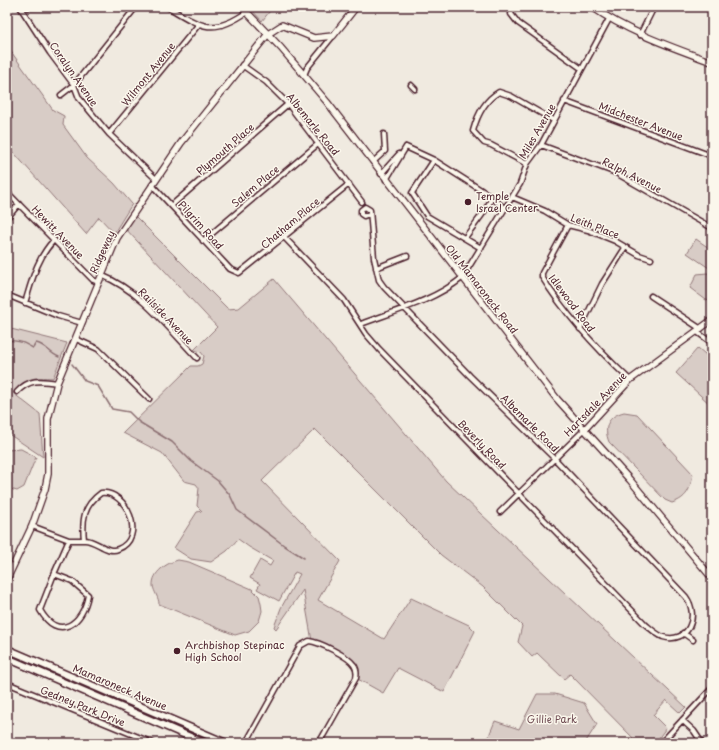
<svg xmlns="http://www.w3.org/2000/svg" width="719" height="750" font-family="'Playpen Sans',sans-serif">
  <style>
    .green { fill: #d8ccc6; stroke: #917678 }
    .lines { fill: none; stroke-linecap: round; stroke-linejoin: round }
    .stream { stroke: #8c6f72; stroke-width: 1.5 }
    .street-casing { stroke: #4a1f2b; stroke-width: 7 }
    .secondary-casing { stroke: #4a1f2b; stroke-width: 8 }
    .primary-casing { stroke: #4a1f2b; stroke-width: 9 }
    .street { stroke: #fbf7ec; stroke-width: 4 }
    .secondary { stroke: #fbf7ec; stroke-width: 5.5 }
    .primary { stroke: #fbf7ec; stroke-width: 6 }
    .poi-dot { fill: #4a1f2b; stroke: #fbf7ec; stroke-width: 1.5 }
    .labels { text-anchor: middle; stroke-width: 3; stroke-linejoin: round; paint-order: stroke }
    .street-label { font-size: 10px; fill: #4a1f2b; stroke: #fbf7ec }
    .poi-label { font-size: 10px; fill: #4a1f2b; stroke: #fbf7ec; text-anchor: start }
    .park-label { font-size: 10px; fill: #6e4a52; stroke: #fbf7ec }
  </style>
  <rect width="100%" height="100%" fill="#f0eae0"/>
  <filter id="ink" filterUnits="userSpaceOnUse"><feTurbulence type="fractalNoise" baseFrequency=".025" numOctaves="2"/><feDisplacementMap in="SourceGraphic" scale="8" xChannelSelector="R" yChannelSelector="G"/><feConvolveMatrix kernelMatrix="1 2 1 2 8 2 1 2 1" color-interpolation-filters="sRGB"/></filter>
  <g filter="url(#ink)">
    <path class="green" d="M249 7H273L262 21Z
      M7 46 53 110 64 116 63 125 87 158 114 183 132 204 114 233 99 217 86 234 7 145Z
      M132 213 228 309 239 308 274 279 446 481 686 707 680 713 666 700 653 715 666 728 655 743H638L570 674 564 679 537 653 532 657 518 642 522 626 483 587 441 555 315 429 262 481 340 561 318 600 384 639 411 598 469 625 475 631 444 692 398 668 383 693 356 678 354 665 320 643 312 641 303 590 276 629 274 627 281 608 300 574 295 572 279 601 257 589 260 584 250 578 260 560 270 566 273 561 249 547 238 539 227 551 211 562 191 559 174 548 197 512 202 511 197 506 199 488 196 484 184 481 162 453 123 433 191 366H198L202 364 204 356 201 352 194 350 217 327 124 227Z
      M696 239 712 250V270L687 253Z
      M707 273 712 274V298L706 300 690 288 697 274Z
      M7 328 67 343 53 378C35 377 25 377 13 393L40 414 43 457 7 433Z
      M698 348 712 360V406L676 373Z
      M624 412 637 414 693 474C690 490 687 498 672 503L665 500 609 442C603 427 608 416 624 412Z
      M21 449 36 457 24 487 17 491 7 488V450Z
      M178 560 189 562 252 589 259 596 261 604 262 611 259 621 249 631 235 635 159 604C159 598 154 592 153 586 152 572 167 563 178 560Z
      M537 694H555L584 703 597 724 585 743H486L495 721 519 729Z"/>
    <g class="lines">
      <path class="stream" d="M7 340C21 342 19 340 33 348L36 343C46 345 49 353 59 357
        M72 364 85 381 98 386 112 409 129 412 139 422 172 442 191 461 218 481 230 495 237 510 285 546 304 558"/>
      <g class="street-casing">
        <path id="street" d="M20 7 50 53 74 85 79 98 109 134 156 179
          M168 7C201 27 213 36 247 12
          M513 7 511 14 518 23 582 69
          M21 8 42 7
          M640 35 654 7
          M242 65 266 82 288 104 362 202
          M304 75 307 68 333 36
          M411 85 415 89
          M61 95 74 85 136 7
          M564 101 712 156
          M109 134 199 24
          M541 145 616 173 712 228
          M406 147 434 160
          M373 162 385 151 384 134
          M527 164 491 145 484 143 473 131C477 116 485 100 499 92L511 96 553 120
          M381 174 399 154
          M386 180 406 147
          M152 185 230 269 239 273 349 184
          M7 192 93 280 98 282
          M512 197 545 211 568 225 588 230 615 241 639 255 651 259
          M172 205 288 104
          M7 218 19 204
          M568 225 542 273V277C566 316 597 349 630 380
          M285 238 344 300 366 334 379 349 645 624C651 629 656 634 663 637 688 644 700 617 686 597L554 458 470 376 384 287 379 280 374 258 370 210 365 207 361 210V214L364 216 369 214
          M465 238C474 224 486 213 492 197
          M203 241 318 144
          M481 248 427 216 412 193 434 160 492 197 504 208
          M376 268 407 256
          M101 275C141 291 168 328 197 358
          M7 295 58 316 82 323
          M651 296 701 329
          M25 303C32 280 37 258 54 240
          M361 324C395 311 433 301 462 278L520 184 527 164 541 145 609 19
          M580 329 602 284 625 248
          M697 332 712 343
          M76 339 98 349 149 399
          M17 392C29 379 40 380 57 383
          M101 493C127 490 147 538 118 549 107 554 95 539 84 540 82 520 83 506 101 493Z
          M500 512 584 430
          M32 526 69 540H84
          M54 574 72 581 88 595C83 624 58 642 40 610Z
          M54 574 69 540
          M683 633 693 640
          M7 683 153 743
          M682 720 694 731 702 743
          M246 743 300 646 309 641C319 642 348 656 354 665 357 669 357 673 356 678L319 743
          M661 743 712 688"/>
      </g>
      <g class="secondary-casing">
        <path id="secondary" d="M242 7 281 48 327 102 557 399 630 480 712 578
          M592 7C630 33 669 46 712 62
          M584 430 630 380 712 320
          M7 579 32 526 45 489 48 474V419L57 383 117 238 181 143 268 34 282 25 314 38 333 36 356 7"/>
      </g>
      <g class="primary-casing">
        <path id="primary" d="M7 649 226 743
          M7 658 204 743"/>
      </g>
      <use href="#street" class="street"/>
      <use href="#secondary" class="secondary"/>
      <use href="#primary" class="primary"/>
    </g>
  </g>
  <g class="poi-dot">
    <circle cx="468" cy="202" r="4"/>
    <circle cx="177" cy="651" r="4"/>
  </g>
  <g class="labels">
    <g class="street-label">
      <text transform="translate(74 74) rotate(55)" y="4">Coralyn Avenue</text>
      <text transform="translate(148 74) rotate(-51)" y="4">Wilmont Avenue</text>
      <text transform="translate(641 121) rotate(21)" y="4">Midchester Avenue</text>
      <text transform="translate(313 124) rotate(51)" y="4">Albemarle Road</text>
      <text transform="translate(537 131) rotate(-60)" y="4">Miles Avenue</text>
      <text transform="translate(225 149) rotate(-41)" y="4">Plymouth Place</text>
      <text transform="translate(632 175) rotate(27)" y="4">Ralph Avenue</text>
      <text transform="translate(255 186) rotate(-40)" y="4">Salem Place</text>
      <text transform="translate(290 223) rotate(-40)" y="4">Chatham Place</text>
      <text transform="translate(201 225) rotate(48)" y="4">Pilgrim Road</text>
      <text transform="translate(595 226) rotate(21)" y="4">Leith Place</text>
      <text transform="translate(58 232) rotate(46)" y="4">Hewitt Avenue</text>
      <text transform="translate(102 252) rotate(-66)" y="4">Ridgeway</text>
      <text transform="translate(482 289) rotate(52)" y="4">Old Mamaroneck Road</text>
      <text transform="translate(572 303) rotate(53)" y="4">Idlewood Road</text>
      <text transform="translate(166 316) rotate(46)" y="4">Railside Avenue</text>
      <text transform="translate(595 404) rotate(-46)" y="4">Hartsdale Avenue</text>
      <text transform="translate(530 423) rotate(45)" y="4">Albemarle Road</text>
      <text transform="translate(482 444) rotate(46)" y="4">Beverly Road</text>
      <text transform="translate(120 687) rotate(23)" y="4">Mamaroneck Avenue</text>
      <text transform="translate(83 706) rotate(22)" y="4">Gedney Park Drive</text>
    </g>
    <g class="poi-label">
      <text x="476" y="200">Temple<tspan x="476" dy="12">Israel Center</tspan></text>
      <text x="185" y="649">Archbishop Stepinac<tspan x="185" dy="12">High School</tspan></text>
    </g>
    <g class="park-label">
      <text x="552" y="723">Gillie Park</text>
    </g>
  </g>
  <rect width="719" height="750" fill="none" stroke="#fbf7ec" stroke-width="24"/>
  <rect x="12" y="12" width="695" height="726" fill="none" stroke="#4a1f2b" stroke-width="1.5" filter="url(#ink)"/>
</svg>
